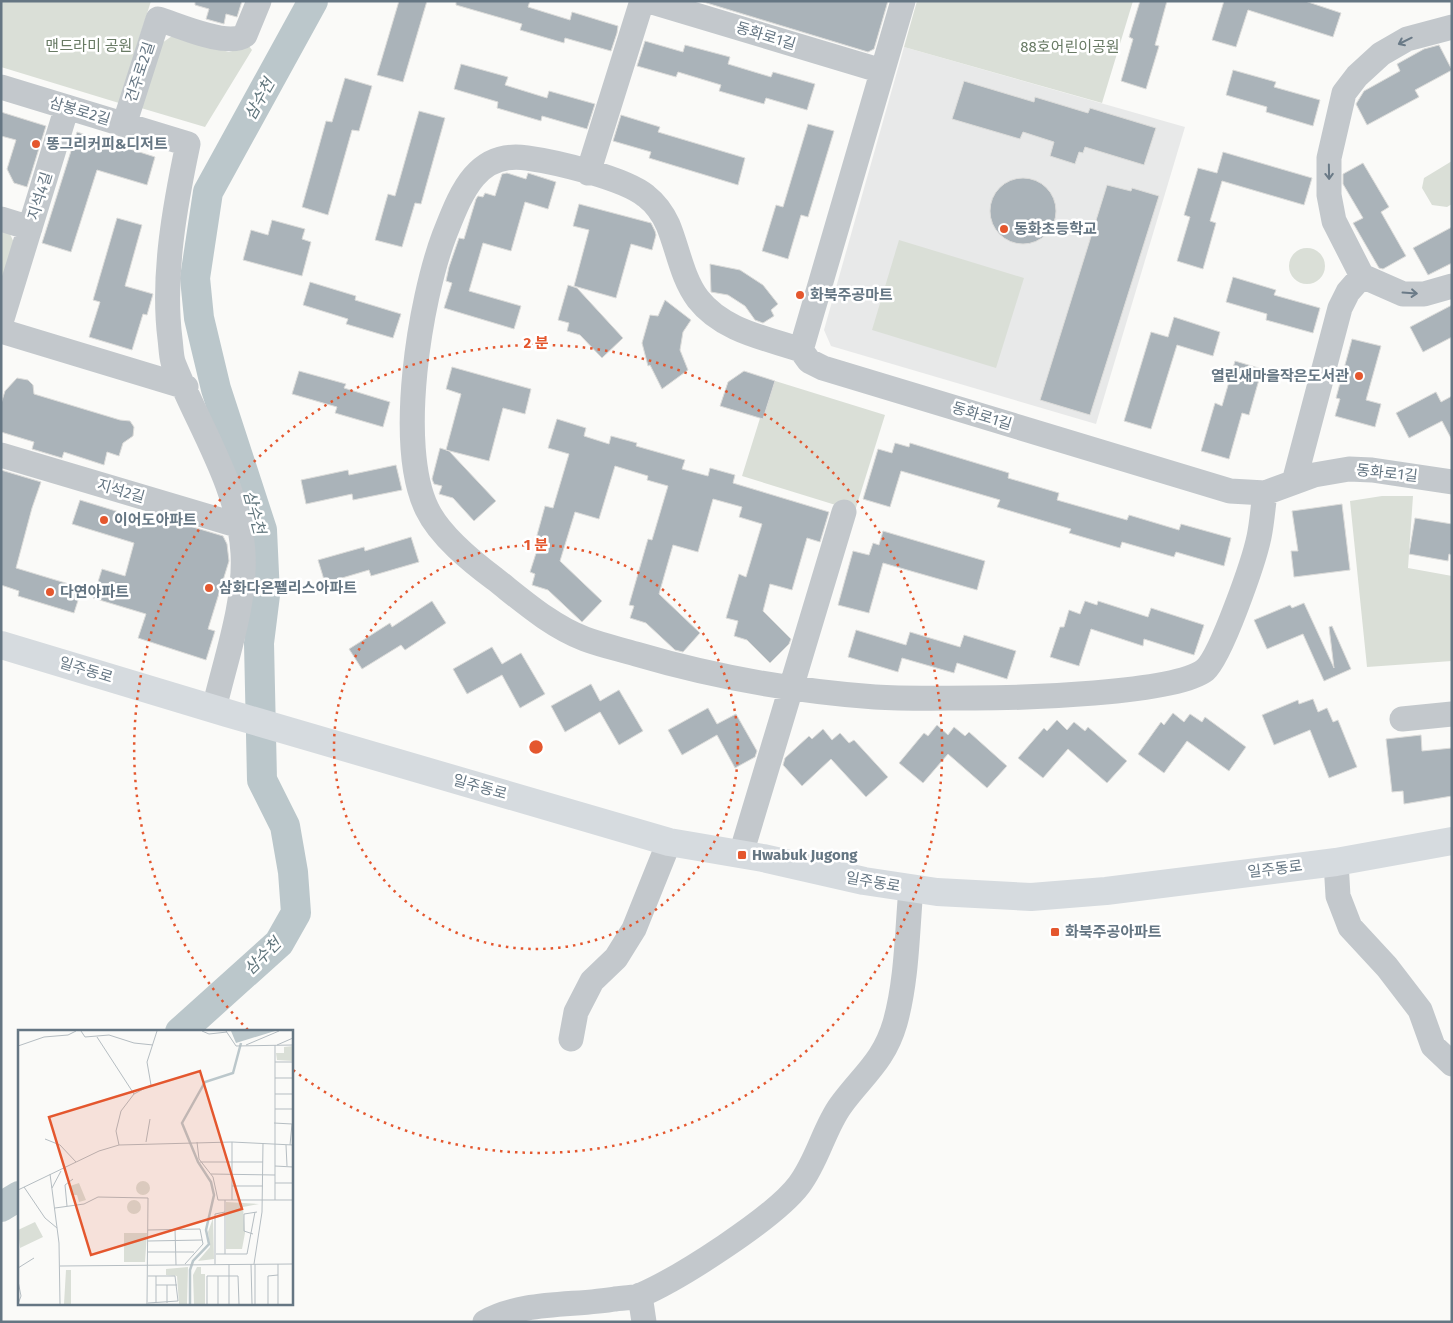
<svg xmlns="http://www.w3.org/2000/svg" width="1453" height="1323" font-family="'Fira Sans','Noto Sans KR',sans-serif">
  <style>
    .built { fill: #e8e9e9 }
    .green { fill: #dadfd7 }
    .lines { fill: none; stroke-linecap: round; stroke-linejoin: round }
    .river { stroke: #bbc7cb; stroke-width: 30 }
    .building { fill: #aab3b9; stroke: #dcdcda }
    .minor { stroke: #c3c8cc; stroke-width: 25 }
    .major { stroke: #d6dbdf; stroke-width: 28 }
    .oneway { stroke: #6a7a87 }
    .ring { fill: none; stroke: #e4572e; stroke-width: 2.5; stroke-dasharray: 2.5 5 }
    .poi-dot { fill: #e4572e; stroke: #fff; stroke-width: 2 }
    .labels { text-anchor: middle; stroke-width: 5; stroke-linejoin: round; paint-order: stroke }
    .street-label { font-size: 15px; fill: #657683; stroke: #fff }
    .park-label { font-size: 15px; fill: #687a64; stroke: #fff }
    .poi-label { font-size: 15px; font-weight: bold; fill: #657683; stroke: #fff; text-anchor: start }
    .water-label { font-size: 16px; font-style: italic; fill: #60757c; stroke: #fff }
    .inset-river { fill: none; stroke: #bbc7cb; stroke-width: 2.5 }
    .inset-road { fill: none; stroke: #b5bdc2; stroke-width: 1 }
    .view { fill: #e4572e; fill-opacity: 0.15; stroke: #e4572e; stroke-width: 2.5 }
    .inset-edge { fill: none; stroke: #657683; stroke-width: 2.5 }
    .centre { fill: #e4572e; stroke: #fff; stroke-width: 2.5 }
    .ring-label { font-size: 15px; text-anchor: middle; font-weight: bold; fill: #e4572e; stroke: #fff; stroke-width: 5; stroke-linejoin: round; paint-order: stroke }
  </style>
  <rect width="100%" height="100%" fill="#fafaf8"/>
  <path class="built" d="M904 47 1185 127 1096 424 831 346 824 330Z"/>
  <path class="green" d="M1 1H151L119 103 1 67Z
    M917 1H1133L1102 103 904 47Z
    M172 36 229 52 249 46 252 50 205 127 141 108 162 43Z
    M1452 161V204L1447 207 1432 205 1422 188 1424 178Z
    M1 231 10 234 16 247 1 290Z
    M899 240 1024 278 996 368 872 330Z
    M1289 266a18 18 0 1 1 36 0a18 18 0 1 1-36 0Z
    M772 380 885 415 855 511 742 476Z
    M1382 496H1413L1408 568 1452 576V661L1367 667 1350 501Z"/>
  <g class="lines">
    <path class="river" d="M180 1032 279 943 296 913 293 872 285 826 262 780 259 643 265 595 262 530 216 389 199 318 195 278 208 192 313 1
      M1 1207 19 1196"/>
  </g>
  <path class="building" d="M195 1H242L237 17 226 14 224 24 206 19 209 9 195 5Z
    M399 1H427L403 82 377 75Z
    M456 1H530L528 7 570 20 572 12 618 26 617 33 611 51 565 38 564 43 520 30 522 24 456 5Z
    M700 1H888L874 49 868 52Z
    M1140 1H1167L1155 45 1159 46 1146 89 1121 81 1133 39 1129 37Z
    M1224 1H1305L1341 13 1333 37 1248 10 1236 47 1212 40Z
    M645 41 683 52 685 45 730 57 728 64 771 77 773 72 815 84 807 110 766 98 764 104 719 91 721 85 678 72 676 77 637 66Z
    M1439 45 1452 70 1415 90 1419 97 1367 125 1356 104 1364 91 1400 71 1397 64 1424 49Z
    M461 64 508 77 505 85 547 98 549 91 595 104 587 129 542 116 541 121 497 108 498 102 454 89Z
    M1233 70 1276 82 1274 87 1320 100 1313 126 1266 112 1267 107 1226 95Z
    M345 78 372 86 359 131 352 130 328 215 302 207 326 121 332 122Z
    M964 81 1034 102 1035 97 1088 113 1090 108 1156 128 1144 165 1085 147 1083 153 1079 152 1075 164 1050 156 1054 142 1023 132 1020 139 952 119Z
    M419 111 445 118 421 204 415 203 402 247 375 240 388 194 395 196Z
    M1 112 46 126 27 187 14 183 7 169 16 140 1 136Z
    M621 115 660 127 658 132 745 158 738 185 649 158 651 152 613 141Z
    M808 124 834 131 808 217 801 215 788 259 762 251 776 205 783 207Z
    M77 132 155 157 147 185 97 170 71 252 42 243Z
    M1223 152 1312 178 1304 205 1222 181 1210 221 1216 223 1203 269 1177 261 1190 217 1184 215 1198 168 1217 173Z
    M1363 163 1389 207 1381 212 1406 256 1383 269 1379 268 1353 223 1363 218 1343 184V174Z
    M507 173 526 179 528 173 556 182 548 209 525 202 511 251 483 243 469 291 521 306 514 329 444 308 452 283 446 281 449 267 459 238 464 239 476 199 478 196 483 197 485 193 495 196 502 174Z
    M990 211a33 33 0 1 1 66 0a33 33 0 1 1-66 0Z
    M1107 185 1131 191 1132 188 1159 196 1090 415 1040 400Z
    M579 204 651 223 655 231 656 235 652 250 631 244 616 298 574 286 589 230 573 226Z
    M117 218 142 225 125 286 153 294 147 315 143 314 132 350 89 337 100 302 93 300Z
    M272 220 305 229 302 239 311 242 302 276 243 260 251 230 268 235Z
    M1452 227V263L1428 275 1413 248Z
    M710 264 740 270 763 285 778 304 771 310 774 316 763 323 755 320 745 306 728 295 711 292Z
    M1233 277 1276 290 1274 295 1320 308 1313 333 1266 320 1267 314 1226 302Z
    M310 282 356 296 355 300 401 314 393 338 346 324 348 319 303 305Z
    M568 285 577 288 623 338 602 358 580 335 567 331 569 323 558 320Z
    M665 300 691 320 683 332 680 350 688 370 662 389 650 365 648 366 642 343 650 315 658 316Z
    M1452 305V337L1423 352 1410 327Z
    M1174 317 1220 332 1213 356 1177 345 1151 429 1124 421 1151 332 1168 337Z
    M1352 339 1381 346 1366 400 1381 404 1375 427 1335 416 1340 399 1336 398Z
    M1235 361 1262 369 1249 415 1242 413 1229 459 1201 451 1215 403 1222 406Z
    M452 367 531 389 525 414 503 408 489 461 446 450 461 394 446 389Z
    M299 371 346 384 344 388 390 402 383 427 335 413 337 407 292 394Z
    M744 371 775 381 763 419 720 406 728 382Z
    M17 378 28 380 33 385 34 394 120 420 130 421 134 427 133 436 123 443 119 456 107 452 104 465 64 452 62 458 32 449 34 442 1 432V404L5 391Z
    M1436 392 1441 402 1452 396V440L1442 421 1409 438 1396 413Z
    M557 419 586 428 584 436 609 444 611 436 637 443 636 446 685 460 682 469 708 476 710 468 735 475 733 483 829 512 820 542 807 538 792 590 770 584 763 611 791 639 789 644 770 663 747 640 734 636 738 621 726 618 739 574 746 577 762 524 739 517 742 507 713 499 698 552 673 545 659 594 700 633 683 652 675 650 646 623 630 618 634 606 629 605 648 539 652 540 668 486 647 480 648 476 615 466 599 519 575 512 560 561 602 601 582 622 548 590 532 585 535 574 530 572 538 547 534 546 545 506 553 508 569 454 548 448Z
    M895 443 909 447 910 443 1009 473 1008 478 1059 493 1057 500 1127 520 1129 515 1179 530 1181 524 1231 538 1224 566 1176 552 1174 557 1122 542 1120 548 1069 533 1071 529 997 507 1000 500 901 471 890 507 863 499 878 449 892 453Z
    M440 448 449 451 496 501 474 521 453 498 439 494 442 486 434 484 432 479Z
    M396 465 402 490 353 500 352 494 306 504 301 480 348 470 349 475Z
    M1 470 41 482 32 508 16 568 82 588 74 613 18 596 19 591 1 585Z
    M80 500 142 519 143 512 223 536 227 544 229 561 208 629 215 631 206 660 138 638 146 614 93 598 102 569 125 576 134 543 72 524Z
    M1342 504 1350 570 1294 577 1291 551H1298L1292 511Z
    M1415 518 1452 524V555L1449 554 1448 561 1409 554Z
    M883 531 985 561 977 590 883 563 869 613 838 605 853 551 869 555 873 543 879 545Z
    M411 537 419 562 371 576 369 570 325 583 318 560 364 547 365 551Z
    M432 601 446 623 405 650 401 645 362 669 349 649 390 623 392 627Z
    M1085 601 1097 605 1098 601 1148 617 1151 608 1204 625 1194 655 1144 639 1143 646 1091 629 1079 666 1050 657 1060 627H1064L1069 610 1080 614Z
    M1304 603 1334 668 1329 627 1332 626 1351 669 1324 681 1303 634 1267 649 1254 620 1290 605 1292 608Z
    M856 630 906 645 910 632 960 647 964 635 1016 651 1007 679 957 663 954 673 902 658 898 672 848 657Z
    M492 647 502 664 521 653 545 694 520 708 502 675 467 694 453 669Z
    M591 684 600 701 619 690 643 731 619 745 600 712 565 732 551 706Z
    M1313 699 1318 712 1327 708 1333 722 1338 720 1357 767 1329 778 1310 730 1274 745 1262 715 1298 700 1299 704Z
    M708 708 717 724 736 714 757 751 755 757 735 768 717 735 682 755 668 730Z
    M1173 713 1184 722 1190 714 1202 722 1205 717 1246 747 1229 771 1187 741 1164 773 1138 754 1161 722 1164 725Z
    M1057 720 1067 730 1074 722 1085 731 1088 727 1127 761 1107 783 1068 749 1043 778 1018 758 1044 728 1047 731Z
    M937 725 948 735 954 727 965 736 969 732 1007 766 987 788 948 754 923 783 899 763 924 733 928 736Z
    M823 729 832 740 840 733 849 743 854 740 888 777 866 797 831 759 802 786 783 765 785 758 809 736 812 739Z
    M1421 735 1422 751 1452 748V796L1404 804 1403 791 1392 792 1386 739Z"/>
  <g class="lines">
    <path class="minor" d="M649 1 882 71
      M903 1 801 350 809 361 823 368 1230 491 1265 493 1314 475 1349 469 1372 470 1452 482
      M1452 27 1407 39 1381 54 1357 76 1344 93 1329 158V195L1334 221 1362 276 1403 294H1424L1452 286
      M1 87 188 144C175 205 162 276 170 339 171 346 171 355 173 362 197 424 239 485 243 553 246 603 225 661 214 709
      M124 125 158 19C178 25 228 48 245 35L259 1
      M588 173 642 1
      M1 219 30 228
      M1 322 67 107
      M1 331 186 387
      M801 350C766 338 723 331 698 299 682 278 678 249 668 225 663 214 655 203 646 196 624 178 556 162 527 158 475 150 460 196 444 236 420 300 396 445 427 509 440 536 471 561 495 579 523 601 551 626 585 639 601 645 619 649 636 654 714 677 794 691 875 697 908 699 941 698 974 698 1017 698 1174 694 1205 670 1221 656 1254 561 1259 537 1262 523 1263 507 1265 493
      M1 455 240 526
      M1294 482 1340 308 1348 292 1362 276
      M1402 719 1452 714
      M741 854 844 512
      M1336 862 1338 896 1350 927 1387 967 1420 1010 1433 1046 1452 1064
      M571 1039 576 1012 592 981 616 958 634 929 669 842
      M640 1295 644 1322
      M485 1322C521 1301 575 1306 615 1299 623 1298 634 1298 641 1295 680 1278 774 1218 799 1185 818 1160 824 1128 841 1105 863 1075 884 1061 895 1023 907 980 907 933 911 888"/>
    <path class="major" d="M1 645 227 713 669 842 763 858 864 881 937 892 1031 897 1106 891 1336 862 1452 841"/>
  </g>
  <defs><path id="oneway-shaft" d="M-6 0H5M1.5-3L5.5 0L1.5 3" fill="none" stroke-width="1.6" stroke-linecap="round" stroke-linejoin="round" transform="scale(1.25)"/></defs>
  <g class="oneway">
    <use href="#oneway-shaft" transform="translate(1405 41) rotate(154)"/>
    <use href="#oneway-shaft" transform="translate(1329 172) rotate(89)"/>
    <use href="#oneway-shaft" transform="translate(1410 293) rotate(4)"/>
  </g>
  <g class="ring">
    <circle cx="536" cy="747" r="202"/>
    <path d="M248 1030A404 404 0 1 1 293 1070"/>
  </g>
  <g class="poi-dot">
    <circle cx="36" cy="144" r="5"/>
    <circle cx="1004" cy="229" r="5"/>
    <circle cx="800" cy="295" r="5"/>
    <circle cx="1359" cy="376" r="5"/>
    <circle cx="104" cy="520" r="5"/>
    <circle cx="209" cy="588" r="5"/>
    <circle cx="50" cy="592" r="5"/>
    <rect x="737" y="850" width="10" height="10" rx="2.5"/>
    <rect x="1050" y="927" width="10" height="10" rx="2.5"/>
  </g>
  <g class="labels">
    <g class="street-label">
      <text transform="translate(766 36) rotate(17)" y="5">동화로1길</text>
      <text transform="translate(140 72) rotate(-72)" y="5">건주로2길</text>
      <text transform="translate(80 111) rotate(17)" y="5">삼봉로2길</text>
      <text transform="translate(40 196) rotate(-73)" y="5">지석4길</text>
      <text transform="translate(982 416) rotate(17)" y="5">동화로1길</text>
      <text transform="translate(1387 473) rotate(6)" y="5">동화로1길</text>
      <text transform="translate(121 491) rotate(16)" y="5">지석2길</text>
      <text transform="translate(86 670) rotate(17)" y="5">일주동로</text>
      <text transform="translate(480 787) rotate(16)" y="5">일주동로</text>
      <text transform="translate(1275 869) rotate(-7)" y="5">일주동로</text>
      <text transform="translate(873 882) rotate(10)" y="5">일주동로</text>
    </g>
    <g class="park-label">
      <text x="89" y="51">맨드라미 공원</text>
      <text x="1070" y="52">88호어린이공원</text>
    </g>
    <g class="poi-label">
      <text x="46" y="149">똥그리커피&amp;디저트</text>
      <text x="1014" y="234">동화초등학교</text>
      <text x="810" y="300">화북주공마트</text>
      <text x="1349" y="381" text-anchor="end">열린새마을작은도서관</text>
      <text x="114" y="525">이어도아파트</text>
      <text x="219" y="593">삼화다온펠리스아파트</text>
      <text x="60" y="597">다연아파트</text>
      <text x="752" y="860">Hwabuk Jugong</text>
      <text x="1065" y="937">화북주공아파트</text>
    </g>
    <g class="water-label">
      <text transform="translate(259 99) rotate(-61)" y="6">삼수천</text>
      <text transform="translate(255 512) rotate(75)" y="6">삼수천</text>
      <text transform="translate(262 956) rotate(-45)" y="6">삼수천</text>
    </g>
  </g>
  <g transform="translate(18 1030)">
    <rect width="275" height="275" fill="#fafaf8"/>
    <path d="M275 16V31L259 30 258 23H266V17ZM118 158a7 7 0 1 1 14 0a7 7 0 1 1-14 0ZM61 153 68 170 61 172 59 165H53L52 156ZM109 177a7 7 0 1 1 14 0a7 7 0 1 1-14 0ZM208 172 241 174 225 177 227 203 224 219H208ZM195 188 196 229 180 231 192 217 190 202ZM17 192 25 207 2 218 0 200ZM106 203H129L127 232H106ZM170 237 169 274H161L159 246 148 245V239ZM179 237H183V244H187V274H176L175 245ZM48 240H53V274H46Z" fill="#dadfd7"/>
    <path d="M213 1H257L218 13Z" fill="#bbc7cb"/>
    <path class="inset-river" d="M172 274V240L175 231 191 214 188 200 196 165 193 152 180 132 164 93 187 52 215 43 223 13"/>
    <path class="inset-road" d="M63 1 67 7 91 5 116 13 135 15M184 1 191 4 209 2M208 1 218 16 275 15M79 7 116 64M228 15 261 1M257 15V170M259 15 275 8M0 16 26 7 50 5 58 1M257 32H275M257 48H275M257 64H275M257 79H275M256 93 274 94M27 109 42 115 58 132M128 112 132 89M179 112 181 129 195 147 200 170H275M214 112V170M101 115 98 101 103 81 116 64 133 55 129 32 139 1M268 115 269 136M272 115 274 94M182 132H245M257 136 275 137M32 144 41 213 42 274M193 144 257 145M257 153H275M214 156H245M6 157 27 188 39 198M34 158 43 141M0 160 81 121 101 115 214 112 275 115M49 176 47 155 55 149M37 178 66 174 80 167 130 168 129 274M207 182V224M157 199 158 235M130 200 182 199 185 214 167 234M235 204 226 201V184L239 182M130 211 184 210M130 222H176M198 224H229L237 182M197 234V184L207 182V170M233 234 234 274M236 234 244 182 245 113M237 234V274M260 234V274M42 236 275 234M0 238 16 228M138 246V273M200 246V274M0 251 3 266 0 274M138 255H159M130 273 160 271 157 246H130M149 273V255M189 274V246H220L221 274M211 274V234M250 274V246L260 245"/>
    <path class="view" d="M182 41 224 179 73 225 31 87Z"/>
    <rect width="275" height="275" class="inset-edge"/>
  </g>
  <circle cx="536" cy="747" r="8" class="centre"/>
  <g class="ring-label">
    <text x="536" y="348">2 분</text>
    <text x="536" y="550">1 분</text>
  </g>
  <rect width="1453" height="1323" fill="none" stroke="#657683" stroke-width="5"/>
</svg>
